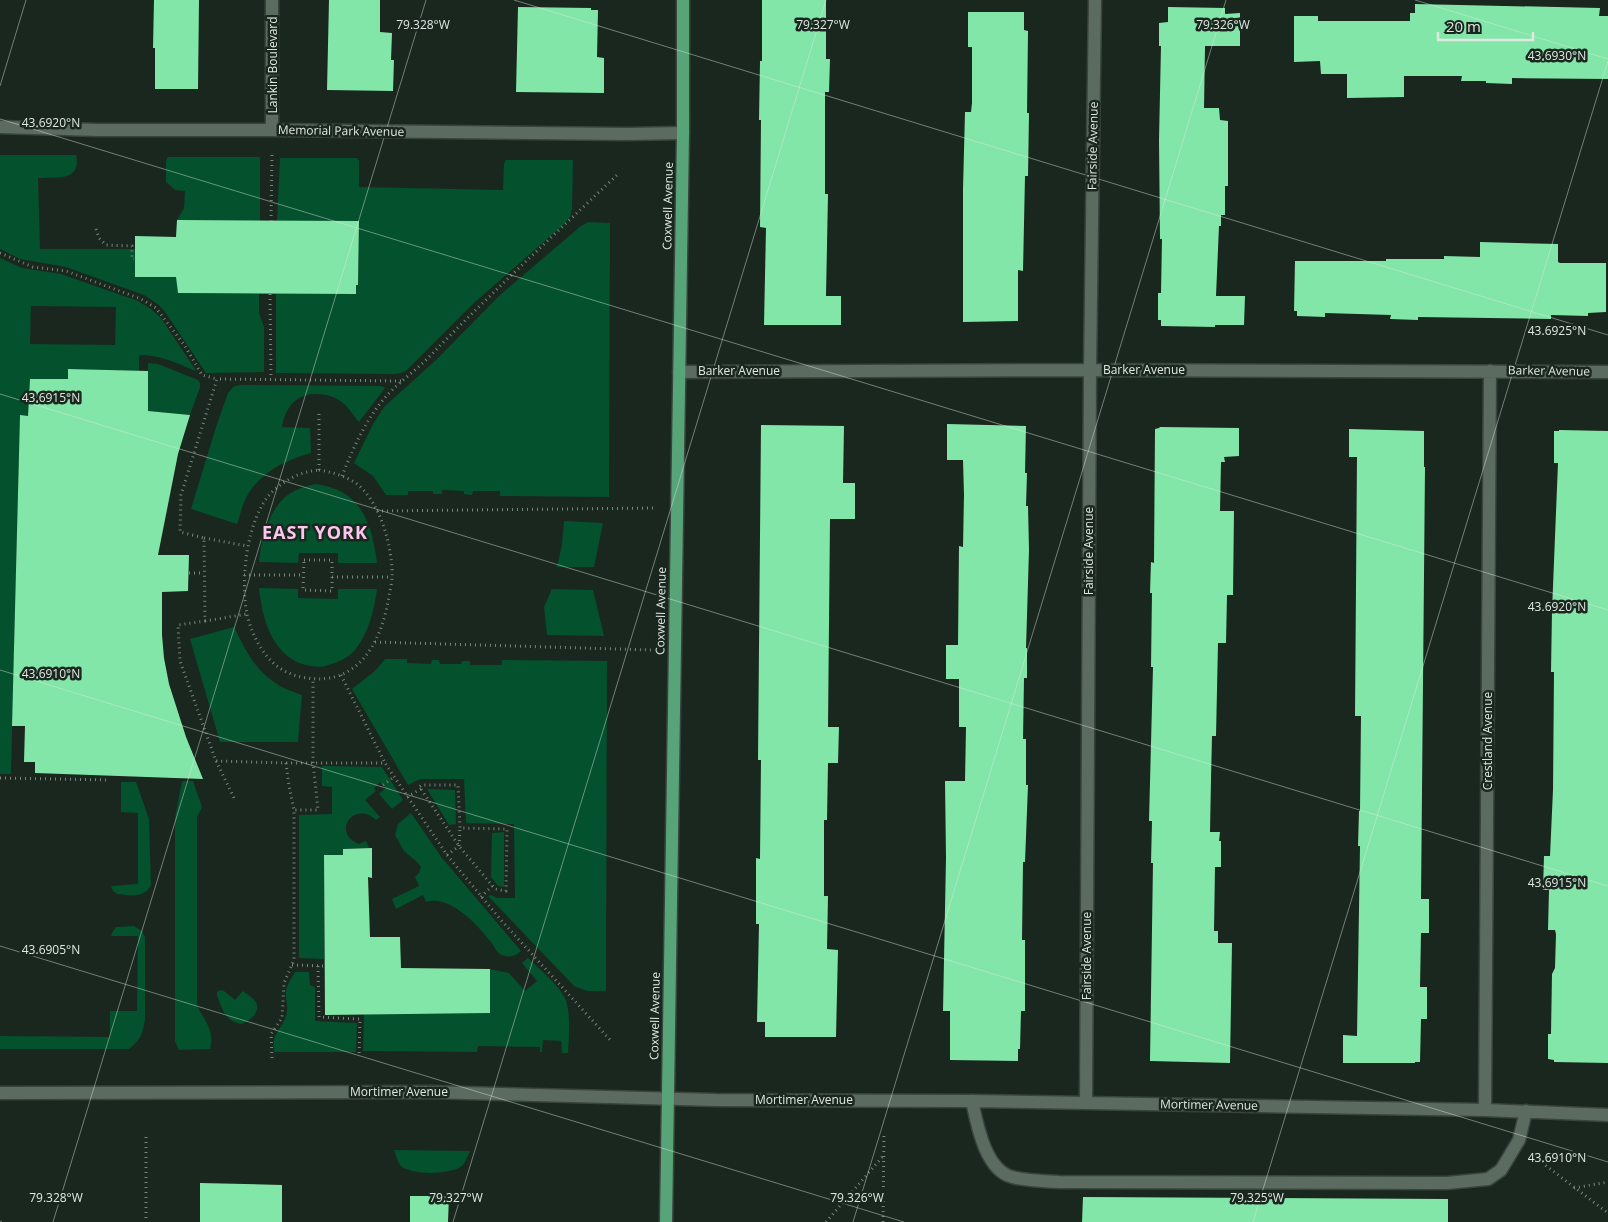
<svg xmlns="http://www.w3.org/2000/svg" width="1608" height="1222" font-family="'Open Sans',sans-serif">
  <style>
    .green { fill: #04512d; fill-rule: evenodd }
    .building { fill: #83e6a9 }
    .lines { fill: none; stroke-linecap: round; stroke-linejoin: round }
    .minor-casing { stroke: #39443c; stroke-width: 15 }
    .major-casing { stroke: #39443c; stroke-width: 15 }
    .path { stroke: #79847d; stroke-width: 3; stroke-dasharray: 1 4; stroke-linecap: butt }
    .minor { stroke: #5b6b60; stroke-width: 12 }
    .major { stroke: #57a478; stroke-width: 12 }
    .ticks { fill: none; stroke: #dfe8e2; stroke-width: 1; stroke-opacity: 0.45 }
    .labels { text-anchor: middle; stroke-width: 5; stroke-linejoin: round; paint-order: stroke }
    .street-label { font-size: 12px; fill: #dfe8e2; stroke: #1a271e }
    .district-label { font-size: 18px; font-weight: bold; letter-spacing: 1px; fill: #fcc6ee; stroke: #1a271e }
    .ticks-label { font-size: 12px; text-anchor: middle; fill: #dfe8e2; stroke: #1a271e; stroke-width: 5; stroke-linejoin: round; paint-order: stroke }
  </style>
  <rect width="100%" height="100%" fill="#1a271e"/>
  <path class="green" d="M0 155H76C82 182 55 177 38 178L40 249H135V277H176L178 293 259 294V313L264 327V372L206 373 165 312 159 305 144 295 66 267 20 259 0 249Z
    M168 157H260V221L177 220 184 208 185 191 175 190 166 182V161Z
    M280 158H357L359 161V187L503 190 504 164 506 160H573L572 209 570 217 563 225 474 303 407 370 401 373 394 374 276 373V294H356V285H358L359 221H277Z
    M588 222 610 223 609 497 500 496V491H473L472 495 464 494V491L442 490V494H433V491H408V495H386L373 476 354 463 373 424 384 407 437 359 500 295 581 226Z
    M0 258 22 268 61 274 138 301 151 309 161 318 195 369V371C176 362 159 355 139 355V371L68 369V379H30L28 416H20L11 774H0ZM31 306 116 307 115 345 30 344Z
    M148 363 158 364 198 380 200 383V387L190 415 148 411Z
    M239 385 381 386 385 388 359 422C352 414 347 404 337 399 334 397 330 396 326 395 301 390 286 403 282 427L310 428 311 453C284 461 260 472 246 498 242 506 240 515 237 524L191 509 216 427 228 393 233 387Z
    M315 484C361 489 372 523 377 563H338V553H299L298 563 259 562C261 539 269 508 289 494 297 489 306 486 315 484Z
    M564 521 603 523 594 567H557L562 544Z
    M259 588 298 589V598L338 599V589H377C374 610 369 633 355 650 347 659 336 663 325 666 318 668 309 666 302 664 271 653 262 617 259 588Z
    M552 589 593 590 604 636 547 635 544 607Z
    M234 627C251 662 263 683 302 695L298 742H220L190 639Z
    M385 659H407V663L431 664 432 660H439L440 664H461L462 661H470V665H502V660L607 661 606 991H587L574 986 488 896 491 895 497 898H515L514 824 466 823 464 779H420L408 785 352 689 375 671Z
    M322 766 382 767 403 800 392 809 379 794 386 788 380 782 374 788 376 791 365 800 380 817 376 820C355 800 330 832 359 844L366 841 369 848 343 849V855L324 856V959L299 958V815L332 814V787L322 786Z
    M182 781H193L202 807 197 817V1006C205 1021 215 1031 210 1049L179 1050 175 1041V818Z
    M121 782H136L149 819 151 885C144 899 130 895 117 894L113 891 111 886 138 884V813L121 812Z
    M427 789 455 790 456 824 449 825Z
    M411 813 442 858 521 951C516 957 506 958 500 954 495 951 494 945 490 941 478 925 449 894 426 902L423 895 396 909 392 899 419 886 415 877 419 873 421 867 418 863 404 851 395 835 398 824Z
    M504 832V887L498 886 491 877 492 833Z
    M134 926 142 931 145 937V1020C142 1035 141 1039 129 1049H0V1036L110 1037V1011H137L138 936H111L113 931 116 927Z
    M528 958C539 969 558 984 565 998 571 1012 569 1038 568 1053H562L561 1041 543 1040 542 1052H540V1047L478 1046 477 1052 363 1051 364 1014 490 1013V969L509 973 525 991 537 981 522 963Z
    M295 972H309L310 985 315 987V1021L357 1023 356 1052H274C271 1030 285 1028 287 1011 288 1004 285 997 286 991 287 984 292 978 295 972Z
    M221 990 224 991 235 1000 243 991C247 994 253 998 256 1002 261 1012 249 1022 241 1024 225 1021 222 1009 217 995V992Z
    M394 1150 470 1151C468 1155 466 1161 463 1165 453 1175 410 1176 400 1165 397 1161 396 1154 394 1150Z"/>
  <path class="building" d="M154 0H199L198 89H155V48H153Z
    M329 0H380V32L392 33 391 60H394L393 91 327 90Z
    M762 0H826V59H830L829 92H825V194H828L826 296H841V325H764L766 228 760 227 761 120H759L760 61H762Z
    M1415 4 1600 8 1599 16H1608V79L1512 78V84L1486 83V81H1461L1462 76H1404V97L1347 98V74H1321L1320 61 1294 62V16H1318V21H1410V13H1415Z
    M518 7 591 8V10H598L597 57 604 58V93L516 92Z
    M1168 7 1225 8V14L1240 13V46H1205L1204 108H1219L1220 120 1228 121V186H1225V215H1221V226H1219L1216 296H1245L1244 325H1215V327L1161 326V320H1158V293H1161L1162 239H1160L1159 140 1161 46H1159V23L1168 22Z
    M968 12H1024V30L1028 31 1027 113H1029L1028 176H1025L1023 271 1018 270V321L963 322V189L965 112H971L972 103V47H968Z
    M177 220 359 221 358 285H356V294L178 293 176 277H135V236L176 237Z
    M1480 242 1558 244V262L1560 263H1606V312L1588 313V316L1551 315V319L1418 317V320L1390 319 1391 315 1325 313V317L1297 316V311H1294L1295 261H1386V259H1444V256L1480 257Z
    M68 369 148 371V411L190 415 178 454 158 555H189L188 591 162 592V635L164 658 169 684 186 737 203 779 35 773V762H24L25 726H12L20 415 28 416 30 379H68Z
    M947 424 1026 426 1025 473H1027L1026 506H1028L1029 550 1026 648H1027V678H1024L1023 739H1026V785H1028L1025 862H1023L1022 940H1025V1011H1021L1020 1049H1018V1061L950 1060V1011H943L946 858 945 781H965L966 727H959V679H946V645H958L959 546 963 547 964 495 963 460H947Z
    M761 425 844 426 843 483H855V519H830L828 727H839L838 763H828L827 820H824V896H828L827 949 838 950 836 1037H765V1022H757L759 924H756V858L760 859 761 760H758Z
    M1160 427 1239 428V456L1224 457 1225 462H1221L1220 511H1234L1233 595H1227L1226 643H1218L1216 736H1212L1211 779 1210 832H1220L1219 841H1221V867H1215L1214 931H1218V943H1232L1230 1063 1150 1061 1153 863H1151L1152 821H1149L1153 667H1151L1152 593H1150L1151 562 1154 563 1155 429 1159 428Z
    M1349 429 1424 431V467H1425L1421 899H1429V933H1421L1420 987H1427V1019H1421L1420 1062H1415V1063H1343V1035L1357 1036 1360 846H1358L1359 811H1360L1361 716H1355L1357 457H1349Z
    M1559 430 1608 431V1063L1554 1062V1060L1548 1059V1034H1551L1552 974 1555 968 1556 934 1555 930H1548L1549 890H1543L1544 856H1550L1553 790 1554 672H1551L1552 611 1558 463H1554V431H1559Z
    M372 848V878L368 877 370 937H400L401 968 490 969V1013L325 1015 324 855H343V849Z
    M200 1183 282 1185V1222H200Z
    M410 1196H449L448 1222H410Z
    M1083 1197 1448 1199V1222H1082Z"/>
  <g class="lines">
    <g class="minor-casing">
      <path id="minor" d="M272 0V130
        M0 127 97 130H272L627 134 683 133
        M679 372 1090 370 1608 372
        M0 1093 430 1092 716 1100 972 1101 1485 1110 1608 1115
        M972 1101C977 1124 985 1170 1012 1177 1027 1181 1044 1181 1059 1182L1447 1183 1488 1179 1501 1170 1519 1140 1526 1111
        M1086 1103 1090 370 1095 0
        M1485 1110 1490 371"/>
    </g>
    <g class="major-casing">
      <path id="major" d="M666 1222 683 133V0"/>
    </g>
    <path class="path" d="M271 221 272 151
      M96 229 99 238 106 245 132 246V259H134
      M0 253 33 267 66 271 141 299 156 308 185 346 202 375 217 379
      M270 294 271 378
      M401 381 217 379 181 495 180 532 204 538 205 621 178 625 180 661 216 761 286 763H385L447 855 500 919 612 1042
      M319 470C331 472 343 475 354 482 380 499 393 548 392 577 392 583 390 590 389 596 382 640 360 686 307 678 290 676 276 668 266 655 257 644 250 628 247 614 240 580 247 517 272 492 286 479 300 472 319 470Z
      M319 470V413
      M342 476C352 451 363 426 379 405 393 386 412 374 428 358 489 295 554 235 617 175
      M377 511 654 508
      M204 538 247 546
      M304 560H332V591L303 590Z
      M189 573H204
      M244 575H303
      M332 577H392
      M205 621 247 614
      M375 642 652 650
      M341 675 385 763
      M216 761 235 800
      M286 763 289 786 294 810
      M0 778 110 780
      M383 785 394 777
      M407 797 421 789 419 787 422 785H458L460 828 507 829 506 891 495 889 459 846 421 789
      M447 855 459 846 460 828
      M481 897 492 886
      M292 965 325 966
      M318 966 319 1017 360 1019 359 1057
      M272 1058 271 1034 282 1018 284 983 294 960V810H318L313 762V679
      M146 1137V1222
      M1536 1154 1545 1165 1608 1213
      M1574 1188 1608 1182
      M826 1222 884 1155
      M883 1222 884 1134"/>
    <use href="#minor" class="minor"/>
    <use href="#major" class="major"/>
  </g>
  <path class="ticks" d="M514 0 1608 335M1415 0 1608 59M0 86 26 0M0 119 1608 610M0 394 1608 886M0 670 1608 1162M0 946 904 1222M0 1221 2 1222M53 1222 426 0M453 1222 826 0M853 1222 1226 0M1253 1222 1608 61"/>
  <g class="labels">
    <g class="street-label">
      <text transform="translate(273 65) rotate(-90)" y="4">Lankin Boulevard</text>
      <text transform="translate(341 131) rotate(1)" y="4">Memorial Park Avenue</text>
      <text transform="translate(1093 146) rotate(-89)" y="4">Fairside Avenue</text>
      <text transform="translate(668 206) rotate(-89)" y="4">Coxwell Avenue</text>
      <text x="1144" y="374">Barker Avenue</text>
      <text x="739" y="375">Barker Avenue</text>
      <text transform="translate(1549 371) rotate(1)" y="4">Barker Avenue</text>
      <text transform="translate(1089 551) rotate(-90)" y="4">Fairside Avenue</text>
      <text transform="translate(661 611) rotate(-89)" y="4">Coxwell Avenue</text>
      <text transform="translate(1488 741) rotate(-90)" y="4">Crestland Avenue</text>
      <text transform="translate(1087 956) rotate(-90)" y="4">Fairside Avenue</text>
      <text transform="translate(655 1016) rotate(-89)" y="4">Coxwell Avenue</text>
      <text x="399" y="1096">Mortimer Avenue</text>
      <text x="804" y="1104">Mortimer Avenue</text>
      <text transform="translate(1209 1105) rotate(1)" y="4">Mortimer Avenue</text>
    </g>
    <g class="district-label">
      <text x="315" y="539">EAST YORK</text>
    </g>
  </g>
  <g class="ticks-label">
    <text x="423" y="29">79.328°W</text>
    <text x="823" y="29">79.327°W</text>
    <text x="1223" y="29">79.326°W</text>
    <text x="1557" y="60">43.6930°N</text>
    <text x="51" y="127">43.6920°N</text>
    <text x="1557" y="335">43.6925°N</text>
    <text x="51" y="402">43.6915°N</text>
    <text x="1557" y="611">43.6920°N</text>
    <text x="51" y="678">43.6910°N</text>
    <text x="1557" y="887">43.6915°N</text>
    <text x="51" y="954">43.6905°N</text>
    <text x="1557" y="1162">43.6910°N</text>
    <text x="56" y="1202">79.328°W</text>
    <text x="456" y="1202">79.327°W</text>
    <text x="857" y="1202">79.326°W</text>
    <text x="1257" y="1202">79.325°W</text>
  </g>
  <path d="M1438 32v8h95v-8" fill="none" stroke="#dfe8e2" stroke-width="2.5"/>
  <text x="1446" y="32" font-size="15" fill="#dfe8e2" stroke="#1a271e" stroke-width="4" paint-order="stroke">20 m</text>
</svg>
